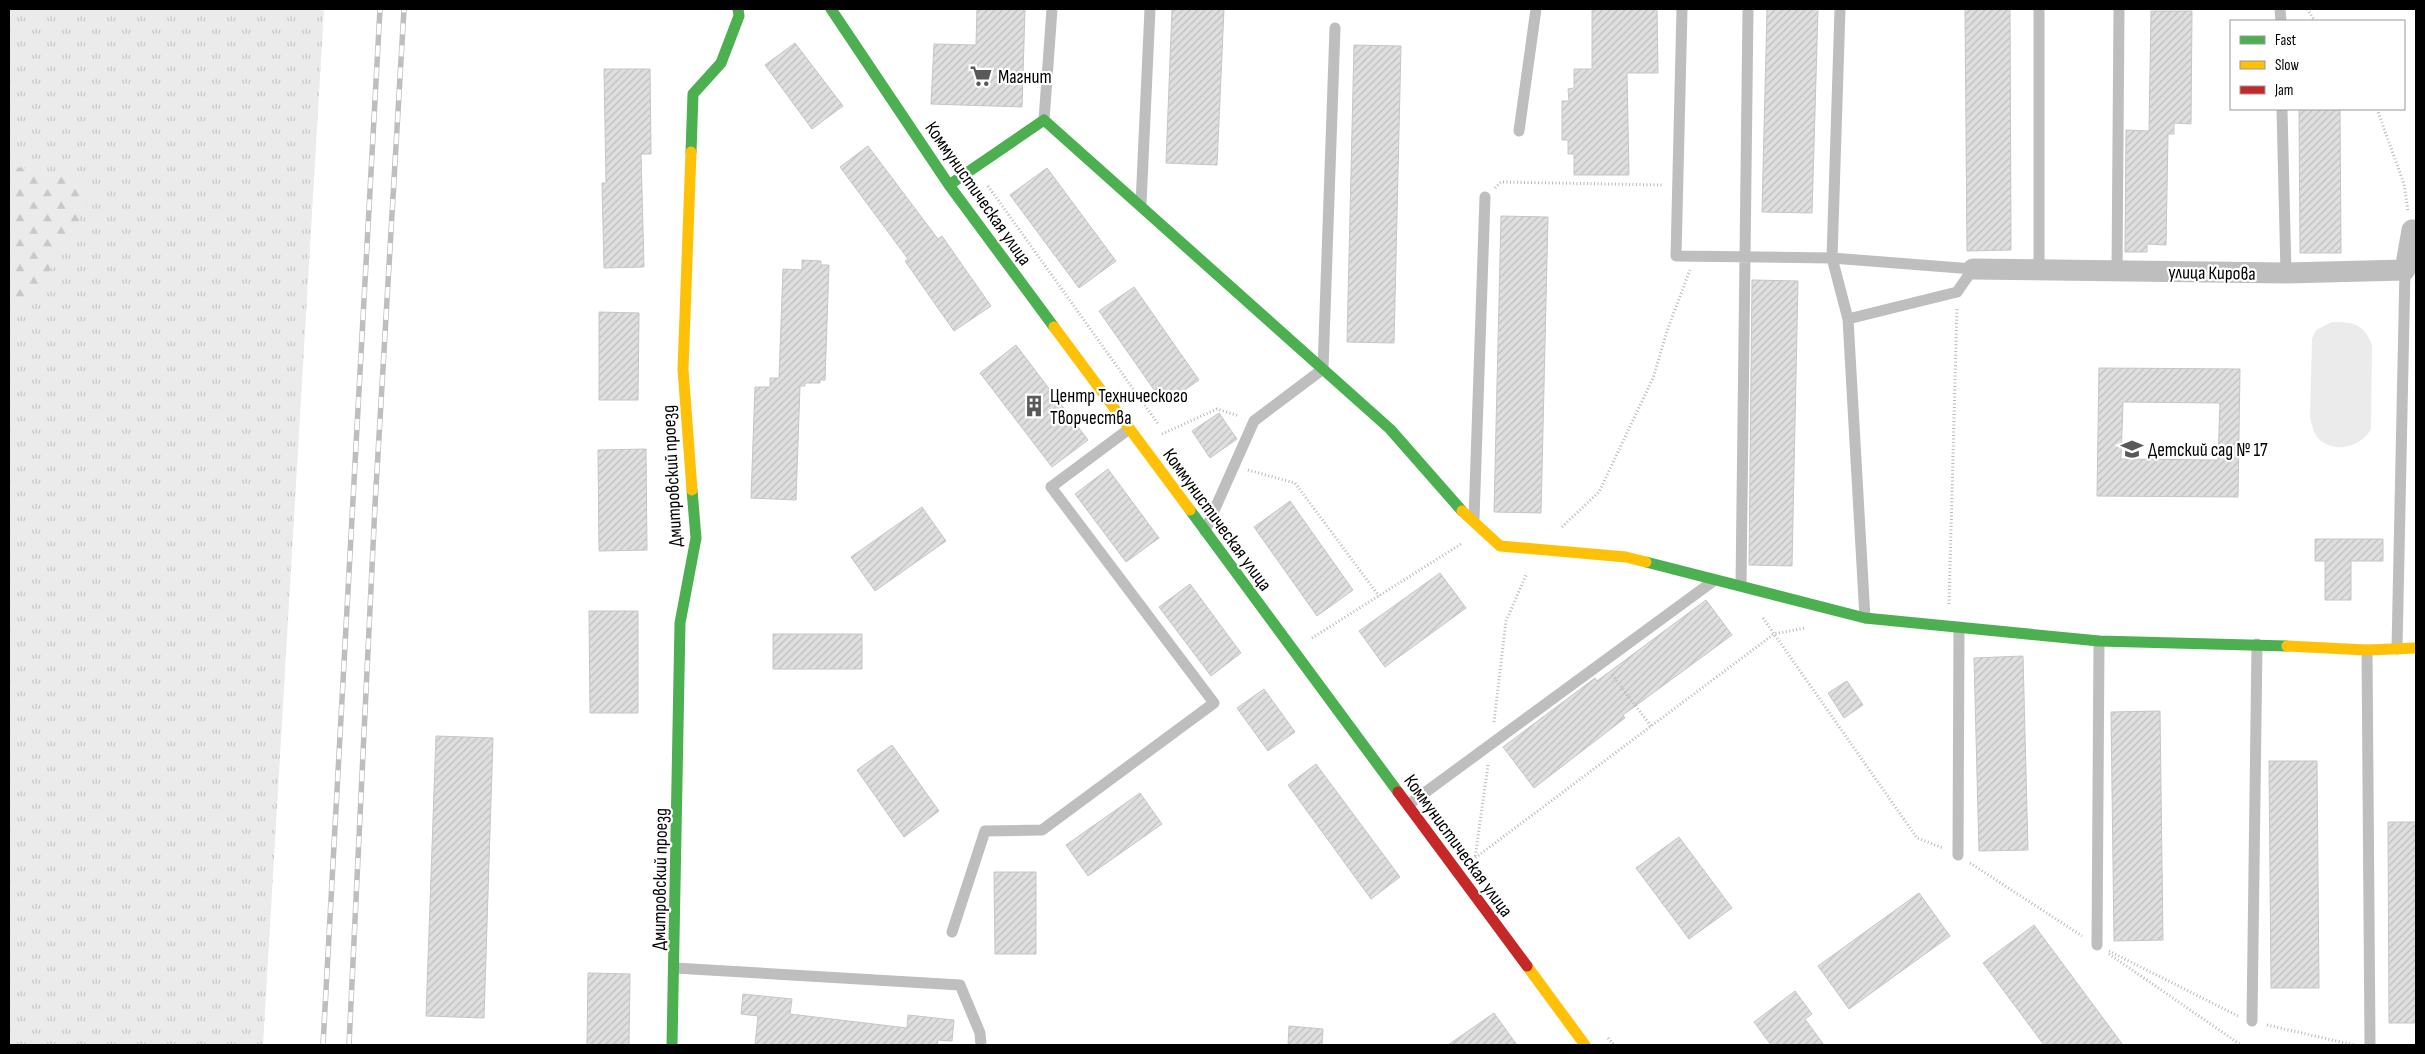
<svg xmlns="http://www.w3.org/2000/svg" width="2425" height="1054" font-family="'Sofia Sans Condensed',sans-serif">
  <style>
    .grass { fill: url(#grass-tufts) }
    .forest { fill: url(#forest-firs) }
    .pitch { fill: #ebebeb }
    .building { fill: url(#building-hatch); stroke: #c6c6c6; fill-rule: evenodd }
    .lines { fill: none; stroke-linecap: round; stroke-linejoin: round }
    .path { stroke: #b9b9b9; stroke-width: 3; stroke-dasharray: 1 2.5; stroke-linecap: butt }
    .lane { stroke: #bebebe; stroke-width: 11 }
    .street { stroke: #bebebe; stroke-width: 21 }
    .fast { stroke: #4caf50; stroke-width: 11 }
    .slow { stroke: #ffc107; stroke-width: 11 }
    .jam { stroke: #c62828; stroke-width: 11 }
    .rail-casing { stroke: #bebebe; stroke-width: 5.5 }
    .rail { stroke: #fff; stroke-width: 4; stroke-dasharray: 11; stroke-linecap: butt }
    .labels { text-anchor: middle; stroke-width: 4.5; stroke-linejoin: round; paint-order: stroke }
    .poi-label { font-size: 19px; fill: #000; stroke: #fff; text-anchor: start }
    .street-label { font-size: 19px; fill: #000; stroke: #fff }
  </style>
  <defs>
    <pattern id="grass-tufts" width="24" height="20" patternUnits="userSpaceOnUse" patternTransform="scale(1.25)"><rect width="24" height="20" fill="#ebebeb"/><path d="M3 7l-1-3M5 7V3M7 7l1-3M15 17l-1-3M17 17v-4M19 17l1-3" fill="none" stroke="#c8c8c8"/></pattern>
    <pattern id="forest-firs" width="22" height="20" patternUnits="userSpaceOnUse" patternTransform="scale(1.25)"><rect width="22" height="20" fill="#ebebeb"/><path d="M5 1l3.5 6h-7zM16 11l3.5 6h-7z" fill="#c8c8c8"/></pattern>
    <pattern id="building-hatch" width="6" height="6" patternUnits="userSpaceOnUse" patternTransform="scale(1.25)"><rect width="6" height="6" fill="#dfdfdf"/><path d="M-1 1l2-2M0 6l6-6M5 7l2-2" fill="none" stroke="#bebebe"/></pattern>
  </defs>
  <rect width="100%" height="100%" fill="#fff"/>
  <path class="grass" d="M9 9H324L263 1045H9V312L74 180 9 165Z"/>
  <path class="forest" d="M9 165 74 180 94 191 46 278 9 312Z"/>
  <path class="pitch" d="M2332 322C2354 322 2364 324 2372 345L2371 429C2362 446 2337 454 2320 440 2314 435 2312 425 2310 418L2312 339 2316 330Z"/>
  <path class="building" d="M977 9H1025L1022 107 931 104 934 44 976 45Z
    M1172 9H1224L1217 165 1166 163Z
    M1592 9H1657L1658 73H1627L1629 175H1574V154H1568V140H1562V101H1569L1568 89 1574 88V69H1592Z
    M1767 9H1818L1812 213 1762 212Z
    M1965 9H2010L2011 250 1967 251Z
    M2151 11H2192L2191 124 2174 123V134H2168L2166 245 2147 244V252H2125L2126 130 2149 131Z
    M795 43 843 106 812 129 765 65Z
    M1354 45 1401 46 1394 343 1347 342Z
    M604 69H650L651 154H641L644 267 604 268 602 183H606Z
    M2299 109H2340L2341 253H2300Z
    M868 146 938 239 942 236 991 306 954 331 905 261 908 259 840 167Z
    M1047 168 1116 261 1079 288 1010 195Z
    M1501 216 1548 217 1541 513 1494 512Z
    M802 260 821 261V265H829L825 380H820V383H805V386H800L796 500 751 498 755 387H770V378H779L783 269 802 270Z
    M1752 280 1798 281 1792 566 1749 565Z
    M1134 287 1199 380 1164 404 1099 311Z
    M599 312 639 313 638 400H599Z
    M1016 345 1088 440 1052 467 980 373Z
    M2099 368 2240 369 2238 497 2097 496ZM2123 402 2220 403 2218 460 2121 459Z
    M1219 413 1237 439 1210 458 1192 431Z
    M646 449 647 550 599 551 598 450Z
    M1108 469 1159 538 1126 562 1075 494Z
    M1290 501 1353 590 1317 616 1254 527Z
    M922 507 946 541 875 591 851 557Z
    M2315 539H2383V561H2351V600H2325V561H2315Z
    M1440 573 1466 608 1385 667 1359 631Z
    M1190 584 1241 653 1211 676 1159 607Z
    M1706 600 1732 635 1623 715 1625 718 1534 788 1503 747 1595 678 1597 681Z
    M589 611H638V713H590Z
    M773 634H862V669H773Z
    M2023 656 2028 850 1979 851 1974 658Z
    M1847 681 1863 705 1844 718 1828 693Z
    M1264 689 1295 732 1268 751 1237 708Z
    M2160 711 2163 940 2114 941 2111 712Z
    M436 736 493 738 484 1018 426 1016Z
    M892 745 939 811 904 837 857 770Z
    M2269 761H2317L2319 988H2271Z
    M1316 764 1400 877 1371 899 1288 785Z
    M1140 793 1162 824 1088 876 1066 845Z
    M2388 822H2416V1023H2389Z
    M1679 837 1732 908 1689 939 1636 868Z
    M994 872H1036V954H995Z
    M1919 893 1950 936 1849 1009 1818 966Z
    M2034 925 2123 1045H2044L1983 963Z
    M588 973 630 974 629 1045H587Z
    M1795 991 1812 1014 1805 1019 1824 1045H1771L1754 1022Z
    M743 994 792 999 790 1014 907 1028 908 1015 954 1020 952 1041 938 1040 937 1045H755L758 1016 741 1014Z
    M1494 1013 1517 1045H1448Z
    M1289 1026 1323 1029 1322 1045H1288Z"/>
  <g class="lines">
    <path class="path" d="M2307 9 2315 21
      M2377 109 2404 184 2408 211
      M988 186 1159 425
      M1495 188 1501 182 1662 185
      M1162 434 1217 409 1239 416
      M1248 470 1295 483 1379 596
      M1562 527 1599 492 1653 378 1668 328 1690 270
      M1949 604 1957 308
      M1763 618 1917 838 1943 848
      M1312 638 1461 544
      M1612 675 1651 726
      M1494 722 1506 621 1527 573
      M1488 765 1475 858 1774 634 1805 628
      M1970 863 2082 936
      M2109 951 2238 1016
      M2109 954 2241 1045
      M2267 1025 2354 1045
      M1608 1038 1614 1045"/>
    <path class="lane" d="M1682 9 1676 256 1832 258 1973 269
      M1840 9 1832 258 1848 319 1865 618
      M2280 9 2281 21
      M2282 109 2286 273
      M1044 120 1052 9
      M1519 131 1536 9
      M1141 204 1150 9
      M2039 268V9
      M2117 271 2119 9
      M1848 319 1957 292 1973 269
      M1474 519 1485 197
      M1205 531 1254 421 1323 369 1335 28
      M1741 586 1748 9
      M2397 649 2405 270
      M2367 650 2370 1045
      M1408 805 1712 582
      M1958 855 1959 627
      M952 932 985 831 1042 830 1214 703 1051 487 1129 429
      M2097 945 2099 641
      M675 968 960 985 980 1033 981 1045
      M2252 1021 2257 644"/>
    <path class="street" d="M1973 269 2286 273 2405 270 2412 230H2416"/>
    <path class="fast" d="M831 9 949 185 1054 327
      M691 152 693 94 721 63 739 16 738 9
      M949 185 1044 120 1390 429 1462 511
      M1190 510 1398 792
      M1646 562 1865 618 2099 641 2287 646
      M672 1045 680 623 696 538 692 490"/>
    <path class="slow" d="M691 152 683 369 692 490
      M1054 327 1190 510
      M1462 511 1500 546 1626 557 1646 562
      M2287 646 2367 650 2416 648
      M1527 966 1585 1045"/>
    <path class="jam" d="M1398 792 1527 966"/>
    <g class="rail-casing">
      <path id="rail" d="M323 1045 380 9
        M349 1045 375 505 404 9"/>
    </g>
    <use href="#rail" class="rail"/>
  </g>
  <defs>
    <g id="supermarket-bare" transform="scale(1.725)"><path d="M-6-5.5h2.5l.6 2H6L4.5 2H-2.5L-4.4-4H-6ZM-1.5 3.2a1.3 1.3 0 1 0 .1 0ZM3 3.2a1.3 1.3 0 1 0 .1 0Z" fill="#595959" stroke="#fff" stroke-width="2.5" paint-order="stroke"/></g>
    <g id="building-bare" transform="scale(1.725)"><path d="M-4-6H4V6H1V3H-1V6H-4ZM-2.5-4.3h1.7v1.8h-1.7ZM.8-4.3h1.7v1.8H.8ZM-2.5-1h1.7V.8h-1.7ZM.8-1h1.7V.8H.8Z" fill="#595959" stroke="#fff" stroke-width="2.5" paint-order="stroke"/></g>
    <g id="school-bare" transform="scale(1.725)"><path d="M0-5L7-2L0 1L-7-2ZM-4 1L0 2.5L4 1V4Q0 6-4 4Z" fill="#595959" stroke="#fff" stroke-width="2.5" paint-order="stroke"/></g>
  </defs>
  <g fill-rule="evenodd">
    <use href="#supermarket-bare" x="981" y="76"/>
    <use href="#building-bare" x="1034" y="406"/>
    <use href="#school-bare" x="2132" y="449"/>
  </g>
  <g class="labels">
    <g class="poi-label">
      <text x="998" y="83">Магнит</text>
      <text x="1050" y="402">Центр Технического<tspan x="1050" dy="22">Творчества</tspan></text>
      <text x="2148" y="456">Детский сад № 17</text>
    </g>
    <g class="street-label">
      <text transform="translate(979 193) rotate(55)" y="7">Коммунистическая улица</text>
      <text transform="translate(2212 272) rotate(1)" y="7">улица Кирова</text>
      <text transform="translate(671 476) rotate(-93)" y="7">Дмитровский проезд</text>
      <text transform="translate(1218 519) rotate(54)" y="7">Коммунистическая улица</text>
      <text transform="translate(1459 845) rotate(54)" y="7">Коммунистическая улица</text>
      <text transform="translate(659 879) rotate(-89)" y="7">Дмитровский проезд</text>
    </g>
  </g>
  <rect width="2425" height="1054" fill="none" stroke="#000000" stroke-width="20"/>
  <rect x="2230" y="20" width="175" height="90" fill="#ffffff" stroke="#999999"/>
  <rect x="2240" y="36" width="25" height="8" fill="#4caf50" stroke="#999999"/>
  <text x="2275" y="45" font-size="15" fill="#000000">Fast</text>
  <rect x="2240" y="61" width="25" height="8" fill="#ffc107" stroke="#999999"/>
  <text x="2275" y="70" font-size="15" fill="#000000">Slow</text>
  <rect x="2240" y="86" width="25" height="8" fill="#c62828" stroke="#999999"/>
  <text x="2275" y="95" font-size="15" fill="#000000">Jam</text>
</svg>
